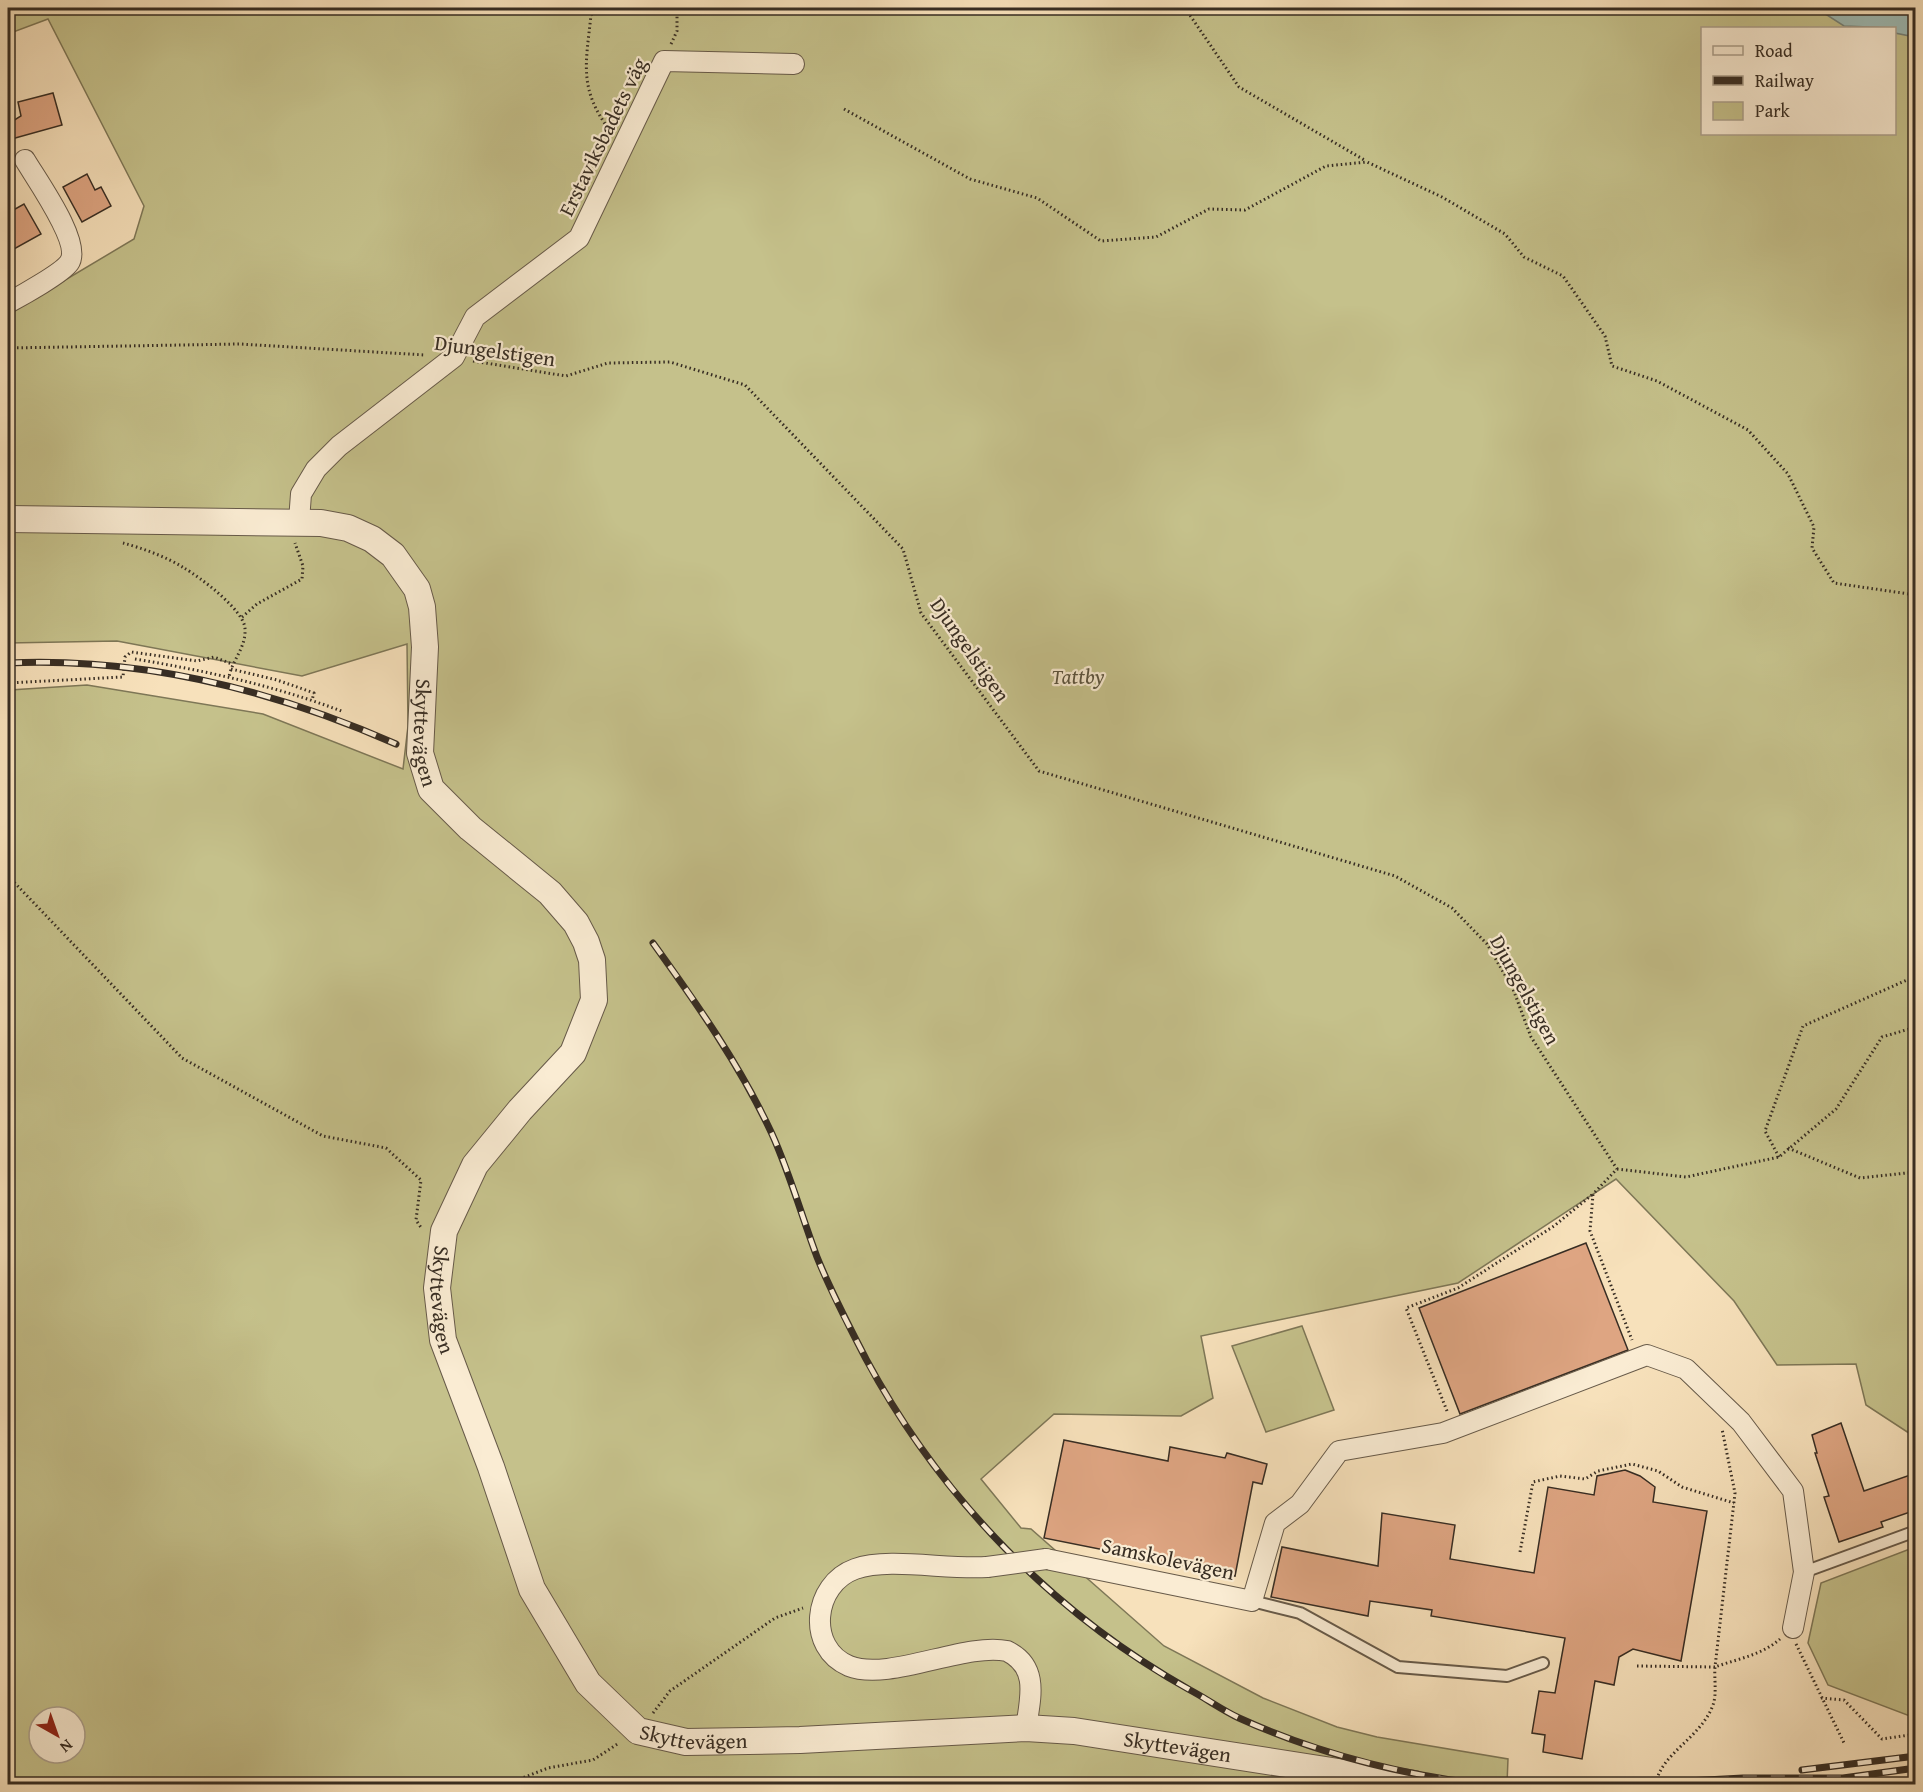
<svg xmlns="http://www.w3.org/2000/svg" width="1923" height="1792" font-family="'Gentium Book Plus',serif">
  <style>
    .green { fill: #c5c18b; stroke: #7e7757; stroke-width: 1.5; fill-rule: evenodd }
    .water { fill: #9ebcb6; stroke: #75837b; stroke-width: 1.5 }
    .building { fill: #dea582; stroke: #372d23; stroke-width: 1.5 }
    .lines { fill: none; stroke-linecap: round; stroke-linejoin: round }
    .service-casing { stroke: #675a49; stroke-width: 14 }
    .minor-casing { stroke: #675a49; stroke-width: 22 }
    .tertiary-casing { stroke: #675a49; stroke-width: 28 }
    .path { stroke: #372d23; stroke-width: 3; stroke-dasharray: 1.5 3; stroke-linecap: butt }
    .service { stroke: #faecd3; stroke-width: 10 }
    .minor { stroke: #faecd3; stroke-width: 20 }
    .tertiary { stroke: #faecd3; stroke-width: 26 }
    .rail-casing { stroke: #372d23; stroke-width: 7 }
    .rail { stroke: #faecd3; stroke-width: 4.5; stroke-dasharray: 14; stroke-linecap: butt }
    .minor-bridge-casing { stroke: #675a49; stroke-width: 22; stroke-linecap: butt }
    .minor-bridge { stroke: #faecd3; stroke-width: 20 }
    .labels { text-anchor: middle; stroke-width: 4.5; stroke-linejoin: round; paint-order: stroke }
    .street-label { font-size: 21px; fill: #372d23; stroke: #faecd3 }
    .park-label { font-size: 21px; font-style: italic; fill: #5a523d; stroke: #faecd3 }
  </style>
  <rect width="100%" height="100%" fill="#f7e1bb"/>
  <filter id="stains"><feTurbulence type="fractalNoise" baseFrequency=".00333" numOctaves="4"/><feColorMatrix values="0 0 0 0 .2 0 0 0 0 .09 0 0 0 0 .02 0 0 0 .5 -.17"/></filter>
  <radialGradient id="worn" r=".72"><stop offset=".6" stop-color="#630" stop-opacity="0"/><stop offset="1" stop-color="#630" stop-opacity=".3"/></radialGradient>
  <path class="green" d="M8 8H1915V1437L1866 1405 1856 1364 1777 1365 1734 1301 1616 1179 1458 1283 1201 1336 1213 1398 1181 1416 1054 1414 981 1479 1021 1528 1031 1529 1164 1646 1263 1698 1337 1727 1377 1737 1508 1759 1507 1784H8V695L10 690 87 685 263 714 403 769 408 726 407 644 302 676 117 641 8 643V314L134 239 144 206 48 19 8 34ZM1702 28H1894V134H1702ZM39 1717H75V1753H39Z
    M1302 1326 1334 1410 1266 1432 1232 1346Z
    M1915 1547H1916L1915 1718 1828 1685 1808 1643 1821 1583Z"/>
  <path class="water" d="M1816 8H1915V37L1895 33 1894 28 1844 26Z"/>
  <path class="building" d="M53 93 62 125 8 140V124L21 116 18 102Z
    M87 174 95 190 101 187 111 206 82 222 63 187Z
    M24 204 41 234 14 249 8 237V213Z
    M1586 1243 1628 1350 1460 1414 1419 1308Z
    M1841 1423 1864 1491 1916 1473V1510L1881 1522 1883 1527 1839 1542 1824 1497 1829 1496 1815 1453H1817L1812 1435Z
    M1064 1440 1168 1461 1170 1447 1225 1458 1227 1453 1267 1464 1262 1484 1253 1482 1235 1576 1044 1538Z
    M1625 1470 1640 1476 1655 1487 1653 1502 1707 1511 1681 1661 1633 1649 1619 1657 1614 1685 1595 1681 1582 1759 1543 1752 1545 1735 1532 1733 1539 1691 1555 1693 1565 1638 1431 1616 1432 1610 1370 1601 1368 1616 1271 1597 1282 1547 1378 1566 1382 1513 1455 1525 1450 1559 1534 1573 1548 1487 1594 1495 1597 1476Z"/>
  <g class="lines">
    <g class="service-casing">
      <path id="service" d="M1804 1572 1916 1531
        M1252 1601 1300 1613 1398 1667 1507 1676 1543 1663"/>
    </g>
    <g class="minor-casing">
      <path id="minor" d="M8 303C21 296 62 273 69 263 83 244 36 179 25 160
        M299 521 301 494 316 469 339 446 454 357 475 317 579 238 664 61 794 64
        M1046 1559 1252 1601 1275 1523 1300 1504 1339 1451 1443 1433 1647 1355 1686 1369 1741 1422 1793 1491 1804 1572 1793 1628
        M987 1567C947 1570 889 1557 855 1569 813 1584 806 1648 849 1666 889 1682 965 1642 1007 1651 1040 1667 1030 1699 1026 1728"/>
    </g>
    <g class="tertiary-casing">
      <g id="tertiary">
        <path id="s1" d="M8 519 321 523 348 528 372 539 393 555 417 589 422 607 425 647 420 753 431 789 470 828 550 893 576 923 586 942 592 960 594 1000 573 1053 520 1110 475 1165 444 1231 437 1288 443 1340 491 1467 532 1589 588 1683 638 1731 686 1742 800 1740 1026 1728 1074 1731 1415 1784"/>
      </g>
    </g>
    <path class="path" d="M604 8 591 15C586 64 578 89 611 132
      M1185 8 1239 87 1366 161
      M671 44 677 31V8
      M844 109 970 179 1037 198 1101 241 1156 237 1209 209 1245 210 1326 166 1367 162 1442 197 1505 234 1524 257 1563 276 1605 336 1612 366 1657 381 1748 430 1788 474 1814 527 1812 548 1834 583 1916 595
      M8 348 240 344 425 355
      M473 361 566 376 608 363 670 362 745 385 903 549 921 613 1039 771 1395 876 1452 908 1487 944 1513 989 1531 1037 1617 1169 1593 1194 1590 1231 1632 1340
      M123 543C142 548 167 557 184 568 200 577 245 611 245 629 246 648 232 660 229 677
      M242 617 257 604 302 579 303 566 295 543
      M135 659C207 671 276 686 344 712
      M231 669 277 680 314 693 312 700
      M8 683 123 677 125 657 131 652 197 661 214 657 232 664
      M8 882 11 879 182 1058 323 1136 386 1148 421 1180 416 1220 422 1229
      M1788 1148 1860 1178 1916 1172
      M1779 1157 1765 1131 1803 1026 1916 976
      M1617 1169 1686 1177 1779 1157 1836 1109 1882 1037 1916 1027
      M1447 1411 1406 1308 1458 1288 1554 1226 1593 1194
      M1520 1552 1533 1482 1560 1476 1585 1479 1598 1471 1632 1464 1658 1471 1682 1487 1734 1503
      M1796 1644 1845 1745
      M1637 1666 1715 1667 1735 1493 1722 1429
      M1821 1698 1844 1700 1882 1739 1916 1734
      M653 1713 670 1691 775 1618 803 1608
      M507 1784 548 1768 593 1760 619 1743
      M1656 1784C1660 1754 1701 1738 1713 1705 1717 1694 1714 1678 1715 1667 1737 1659 1762 1655 1780 1639"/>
    <use href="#service" class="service"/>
    <use href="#minor" class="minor"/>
    <use href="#tertiary" class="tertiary"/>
    <g class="rail-casing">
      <path id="rail" d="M8 663C143 657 273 690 396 744
        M653 943C697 1004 740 1065 772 1134 790 1174 802 1217 817 1257 831 1292 849 1326 866 1359 940 1497 1054 1614 1190 1690 1207 1699 1222 1710 1239 1718 1314 1752 1399 1774 1480 1784
        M1802 1770 1916 1756
        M1631 1784 1743 1778H1843L1916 1768"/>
    </g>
    <use href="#rail" class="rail"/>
    <g class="minor-bridge-casing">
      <path id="minor-bridge" d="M987 1567 1046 1559"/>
    </g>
    <use href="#minor-bridge" class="minor-bridge"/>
  </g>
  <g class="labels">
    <g class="street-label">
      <text transform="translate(603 137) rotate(-64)" y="7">Erstaviksbadets väg</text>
      <text transform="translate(495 351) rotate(8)" y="7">Djungelstigen</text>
      <text transform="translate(970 650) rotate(55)" y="7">Djungelstigen</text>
      <text dy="7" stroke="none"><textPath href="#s1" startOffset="580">Skyttevägen</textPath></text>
      <text transform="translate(1525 990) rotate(61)" y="7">Djungelstigen</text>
      <text dy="7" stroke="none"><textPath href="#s1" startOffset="1264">Skyttevägen</textPath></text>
      <text transform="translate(1168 1559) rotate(12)" y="7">Samskolevägen</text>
      <text dy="7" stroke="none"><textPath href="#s1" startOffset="1804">Skyttevägen</textPath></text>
      <text dy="7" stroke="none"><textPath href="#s1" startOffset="2290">Skyttevägen</textPath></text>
    </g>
    <g class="park-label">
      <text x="1078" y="684">Tattby</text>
    </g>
  </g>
  <rect width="1923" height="1792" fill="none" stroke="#f7e1bb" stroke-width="30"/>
  <rect x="9" y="9" width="1905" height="1774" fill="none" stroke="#372d23" stroke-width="3"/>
  <rect x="15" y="15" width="1893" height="1762" fill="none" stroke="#372d23" stroke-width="1.5"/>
  <rect x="1701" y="27" width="195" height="108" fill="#faecd3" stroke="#aca08d" stroke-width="1.5"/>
  <rect x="1713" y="46" width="30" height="9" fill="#faecd3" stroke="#aca08d" stroke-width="1.5"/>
  <text x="1755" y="57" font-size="18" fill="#372d23">Road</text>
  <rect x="1713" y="76" width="30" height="9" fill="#372d23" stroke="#aca08d" stroke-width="1.5"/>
  <text x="1755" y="87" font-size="18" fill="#372d23">Railway</text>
  <rect x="1713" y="102" width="30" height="18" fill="#c5c18b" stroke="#aca08d" stroke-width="1.5"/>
  <text x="1755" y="117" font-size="18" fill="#372d23">Park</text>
  <g transform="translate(57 1735) rotate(140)"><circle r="28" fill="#faecd3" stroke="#aca08d" stroke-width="1.5"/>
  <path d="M0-4.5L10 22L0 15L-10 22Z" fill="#8f2418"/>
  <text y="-9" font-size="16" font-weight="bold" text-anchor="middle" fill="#372d23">N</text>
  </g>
  <rect width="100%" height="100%" filter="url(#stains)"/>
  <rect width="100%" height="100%" fill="url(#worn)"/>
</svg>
